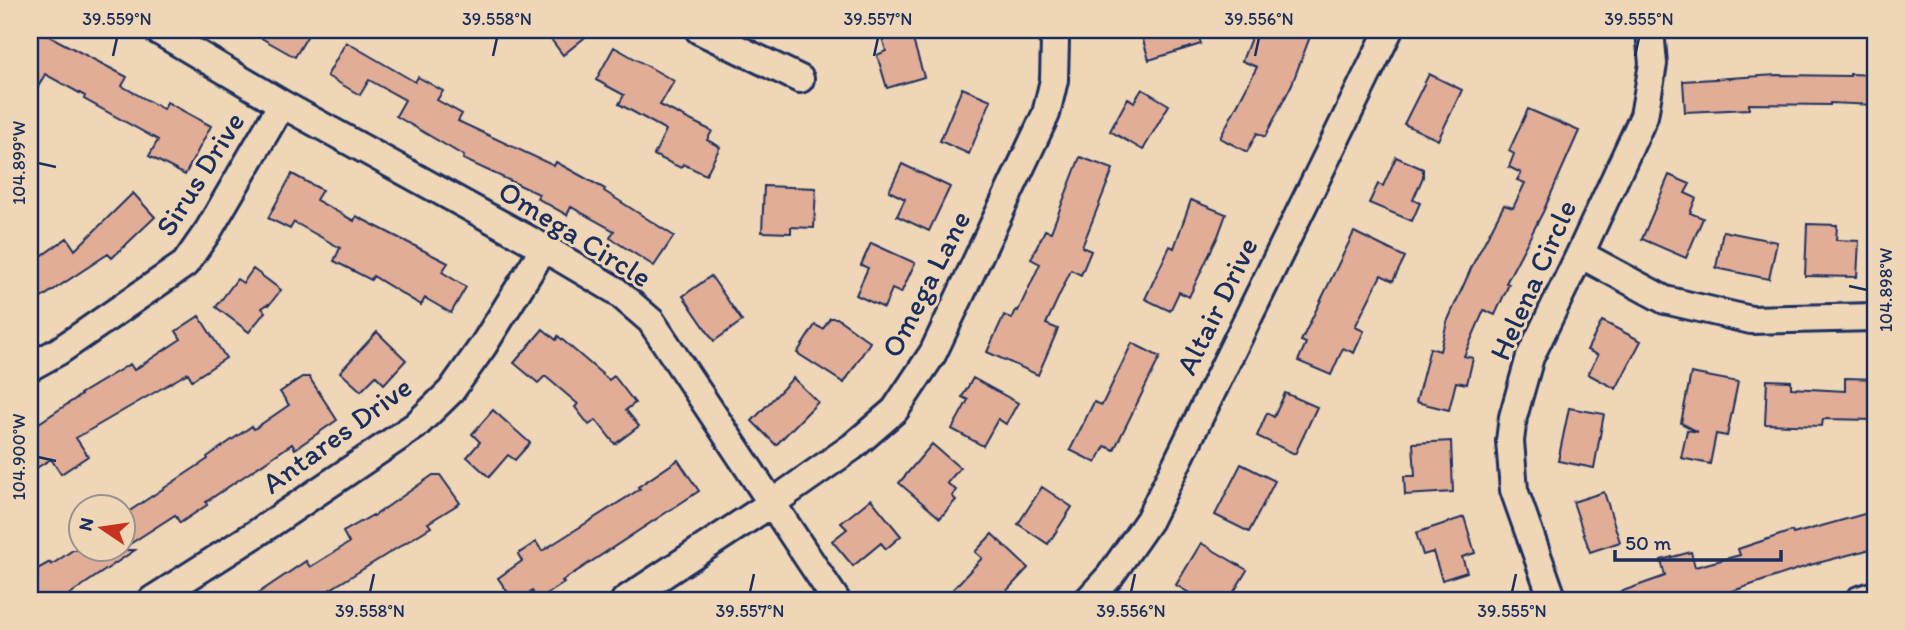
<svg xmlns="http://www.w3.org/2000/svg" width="1905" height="630" font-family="Itim,sans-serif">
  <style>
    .building { fill: #e2ad97; stroke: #1b2f5e; stroke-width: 2 }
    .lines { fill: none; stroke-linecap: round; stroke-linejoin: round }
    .street-casing { stroke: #1b2f5e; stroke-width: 32 }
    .street { stroke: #efd6b7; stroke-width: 26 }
    .ticks { fill: none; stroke: #1b2f5e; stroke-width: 2.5 }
    .labels { text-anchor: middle; stroke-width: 6; stroke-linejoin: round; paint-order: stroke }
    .street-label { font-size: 30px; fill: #1b2f5e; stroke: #efd6b7 }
    .neatline { fill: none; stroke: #1b2f5e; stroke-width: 2.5 }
    .ticks-label { font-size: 18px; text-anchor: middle; fill: #1b2f5e }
  </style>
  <rect width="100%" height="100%" fill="#efd6b7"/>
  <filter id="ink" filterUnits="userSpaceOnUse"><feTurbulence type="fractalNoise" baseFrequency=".0143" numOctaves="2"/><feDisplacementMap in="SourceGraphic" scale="14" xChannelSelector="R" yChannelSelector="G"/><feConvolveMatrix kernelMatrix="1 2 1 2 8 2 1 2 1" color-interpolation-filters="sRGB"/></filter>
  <g filter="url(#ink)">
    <path class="building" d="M30 30H38L127 77 122 86 163 109 167 102 211 126 185 175 149 156 158 140 84 99 85 96 45 74 30 102Z
      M247 30H311L295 57Z
      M544 30H594L563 55Z
      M895 30H910L924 77 887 88 877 55 886 51 881 34Z
      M1140 30H1197L1201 44 1149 60Z
      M1254 30H1301L1311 34 1292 84 1265 137 1257 133 1247 152 1220 138 1257 67 1242 61Z
      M346 42 415 82 418 77 443 91 437 100 462 114 458 121 554 166 556 162 605 189 604 191 674 236 654 266 610 238 614 231 571 207 567 215 537 198 539 194 463 159 464 156 396 116 405 100 369 80 360 95 327 76Z
      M614 47 674 81 660 105 712 131 707 140 720 147 706 175 683 164 681 168 654 155 666 130 619 104 624 95 596 80Z
      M1429 74 1462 90 1438 140 1404 124Z
      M1850 74 1875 75V105L1830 103V105L1749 104V109L1685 112 1683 81 1777 75 1850 76Z
      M962 88 991 100 969 154 940 141Z
      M1142 89 1169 105 1143 150 1110 131 1128 98 1134 102Z
      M1528 109 1579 131 1543 212 1506 283 1509 284 1495 315 1484 310 1464 356 1473 358 1467 384 1456 382 1449 410 1416 402 1430 348 1440 351 1447 322 1473 264 1504 205 1513 208 1525 183 1517 180 1521 173 1509 167 1514 154 1509 151Z
      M1080 157 1113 169 1082 247 1091 251 1081 275 1071 270 1046 324 1058 329 1038 375 987 352 1004 315 1012 319 1016 310 1018 311 1040 264 1031 259 1045 230 1051 232Z
      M1396 157 1423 169V177L1413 200 1420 203 1412 221 1369 203 1378 184 1383 186Z
      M902 164 950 187 929 231 897 216 905 199 889 191Z
      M292 174 322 190 316 200 354 221 356 216 448 263 442 272 466 287 451 313 425 298 421 305 373 276 371 280 334 261 340 248 294 222 290 229 268 218Z
      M1669 175 1690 184 1685 193 1696 198 1690 213 1703 218 1686 258 1642 239Z
      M764 186 816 188 814 228 791 227V233L762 232Z
      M133 193 155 217 112 258 108 254 41 298 30 281V264L67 238 75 250Z
      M1191 200 1226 214 1218 236 1189 297 1179 292 1170 311 1145 299 1170 246 1174 248Z
      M1807 224 1837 225 1836 240 1859 241 1857 277 1805 276Z
      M1723 231 1777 242 1769 279 1716 268Z
      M1354 232 1405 257 1393 281 1381 275 1355 327 1364 331 1354 353 1343 348 1331 375 1298 361 1306 343 1301 341Z
      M871 243 915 263 901 293 892 289 884 308 856 295 868 268 861 265Z
      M253 269 281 290 269 305 268 304 262 308 265 312 249 332 216 307 237 279 243 283Z
      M711 276 742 321 714 341 683 296Z
      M199 316 226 358 192 380 188 373 76 438 88 456 61 474 51 459 30 472V429L81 395 80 394 130 364 134 370 181 339 176 331Z
      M830 318H837L870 342 844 383 797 353 815 325 823 329Z
      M1602 321 1641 341 1616 389 1588 374 1598 355 1587 350Z
      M543 329 556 340 558 336 609 380 614 376 635 403 626 410 639 426 615 444 596 420 589 425 575 407 578 404 545 376 538 383 514 363Z
      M377 332 406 360 384 384 376 376 361 391 340 372Z
      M1132 343 1160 357 1114 450 1105 446 1096 463 1070 450 1094 402 1102 405Z
      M1691 373 1738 382 1727 436 1716 434 1710 464 1681 458 1687 430 1698 432 1681 423Z
      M302 377H309L337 420 295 449 292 444 206 502 207 505 180 523 175 515 122 549V516L208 459 207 457 252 426 254 429 289 405 280 392Z
      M793 378 818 402 776 445 752 421Z
      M973 378 1018 403 1006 424 998 419 983 446 952 429 968 400 962 397Z
      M1845 378 1875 379V420L1823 419 1822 426 1765 424 1767 380 1791 381V388L1845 391Z
      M1285 393 1317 407 1295 454 1257 436 1267 413 1274 417Z
      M1569 408 1604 414 1594 468 1558 461Z
      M493 410 530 443 515 460 508 455 489 477 467 457 480 442 472 434Z
      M1451 441 1453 492 1405 495 1404 476H1415L1413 443Z
      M932 444 960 468 947 483 956 490 952 496 956 500 940 518 899 483Z
      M678 460 699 491 562 581 564 583 538 600 532 591 519 600H513L498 578 522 561 518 554 536 542 542 551 640 489 638 487Z
      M1241 464 1275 481 1249 532 1215 515Z
      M433 475H440L460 503 428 523 431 527 326 592 332 600H248L306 561 310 567 349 543 343 532 373 515 374 516Z
      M1042 487 1072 507 1048 544 1018 524Z
      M1604 492 1620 542 1590 552 1573 502Z
      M871 499 901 536 886 549 881 543 853 566 832 541 847 529 841 523Z
      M1875 511V548L1810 565 1724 594 1725 598 1715 600H1604L1603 598 1665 576 1661 560 1691 552 1695 567 1740 555 1738 549 1792 531 1793 534Z
      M1464 517 1475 553 1462 557 1467 572 1442 580 1433 552 1423 555 1416 533Z
      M992 534 1028 568 1001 597 994 591 985 600H943L982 558 975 552Z
      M1201 543 1247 570 1229 600H1201L1176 585Z
      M73 550H135L61 600H30V573L50 562 51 565Z"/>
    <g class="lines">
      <g class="street-casing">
        <path id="street" d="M157 30 282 104 544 248 615 290 651 321 836 600
          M699 30 800 79
          M1580 254 1665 300 1751 320 1875 317
          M30 367 59 351 185 264 208 231 282 104
          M152 600 254 535 415 426 451 391 483 346 544 248
          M625 600 772 503 852 447 895 410 933 353 1046 114 1054 80 1055 40 1048 30
          M1088 600 1110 576 1149 520 1389 30
          M1553 600 1514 490 1510 441 1513 417 1530 357 1580 254 1644 116 1653 64 1650 30
          M1859 600 1875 595"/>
      </g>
      <use href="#street" class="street"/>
    </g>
  </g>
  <path class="ticks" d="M113 56 117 38M493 56 497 38M874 56 878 38M1255 56 1259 38M1635 56 1639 38M38 163 56 167M1849 286 1867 290M38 457 56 461M370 592 374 574M750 592 754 574M1131 592 1135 574M1512 592 1516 574"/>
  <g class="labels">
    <g class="street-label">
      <text transform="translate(200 174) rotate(-58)" y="10">Sirus Drive</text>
      <text transform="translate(575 234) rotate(32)" y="10">Omega Circle</text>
      <text transform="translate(1533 280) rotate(-66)" y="10">Helena Circle</text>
      <text transform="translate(926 284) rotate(-63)" y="10">Omega Lane</text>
      <text transform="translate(1217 306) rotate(-64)" y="10">Altair Drive</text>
      <text transform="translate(337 435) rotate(-36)" y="10">Antares Drive</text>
    </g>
  </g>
  <rect width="1905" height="630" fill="none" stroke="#efd6b7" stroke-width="77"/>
  <g transform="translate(102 528) rotate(283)"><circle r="33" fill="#efd6b7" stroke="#9a9393" stroke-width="2"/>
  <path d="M0-5L12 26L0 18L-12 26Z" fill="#c8321e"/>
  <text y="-10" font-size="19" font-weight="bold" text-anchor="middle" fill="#1b2f5e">N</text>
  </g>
  <path d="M1615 550v10h166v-10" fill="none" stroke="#1b2f5e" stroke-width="3.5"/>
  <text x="1625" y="550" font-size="21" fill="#1b2f5e" stroke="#efd6b7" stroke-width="5" paint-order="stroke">50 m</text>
  <rect x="38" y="38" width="1829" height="554" class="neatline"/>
  <g class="ticks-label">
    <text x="117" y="25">39.559°N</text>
    <text x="497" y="25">39.558°N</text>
    <text x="878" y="25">39.557°N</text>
    <text x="1259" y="25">39.556°N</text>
    <text x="1639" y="25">39.555°N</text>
    <text transform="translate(19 163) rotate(-90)" y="6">104.899°W</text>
    <text transform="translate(1886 290) rotate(-90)" y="6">104.898°W</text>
    <text transform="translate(19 457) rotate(-90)" y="6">104.900°W</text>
    <text x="370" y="617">39.558°N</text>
    <text x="750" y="617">39.557°N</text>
    <text x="1131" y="617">39.556°N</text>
    <text x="1512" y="617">39.555°N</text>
  </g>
</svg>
